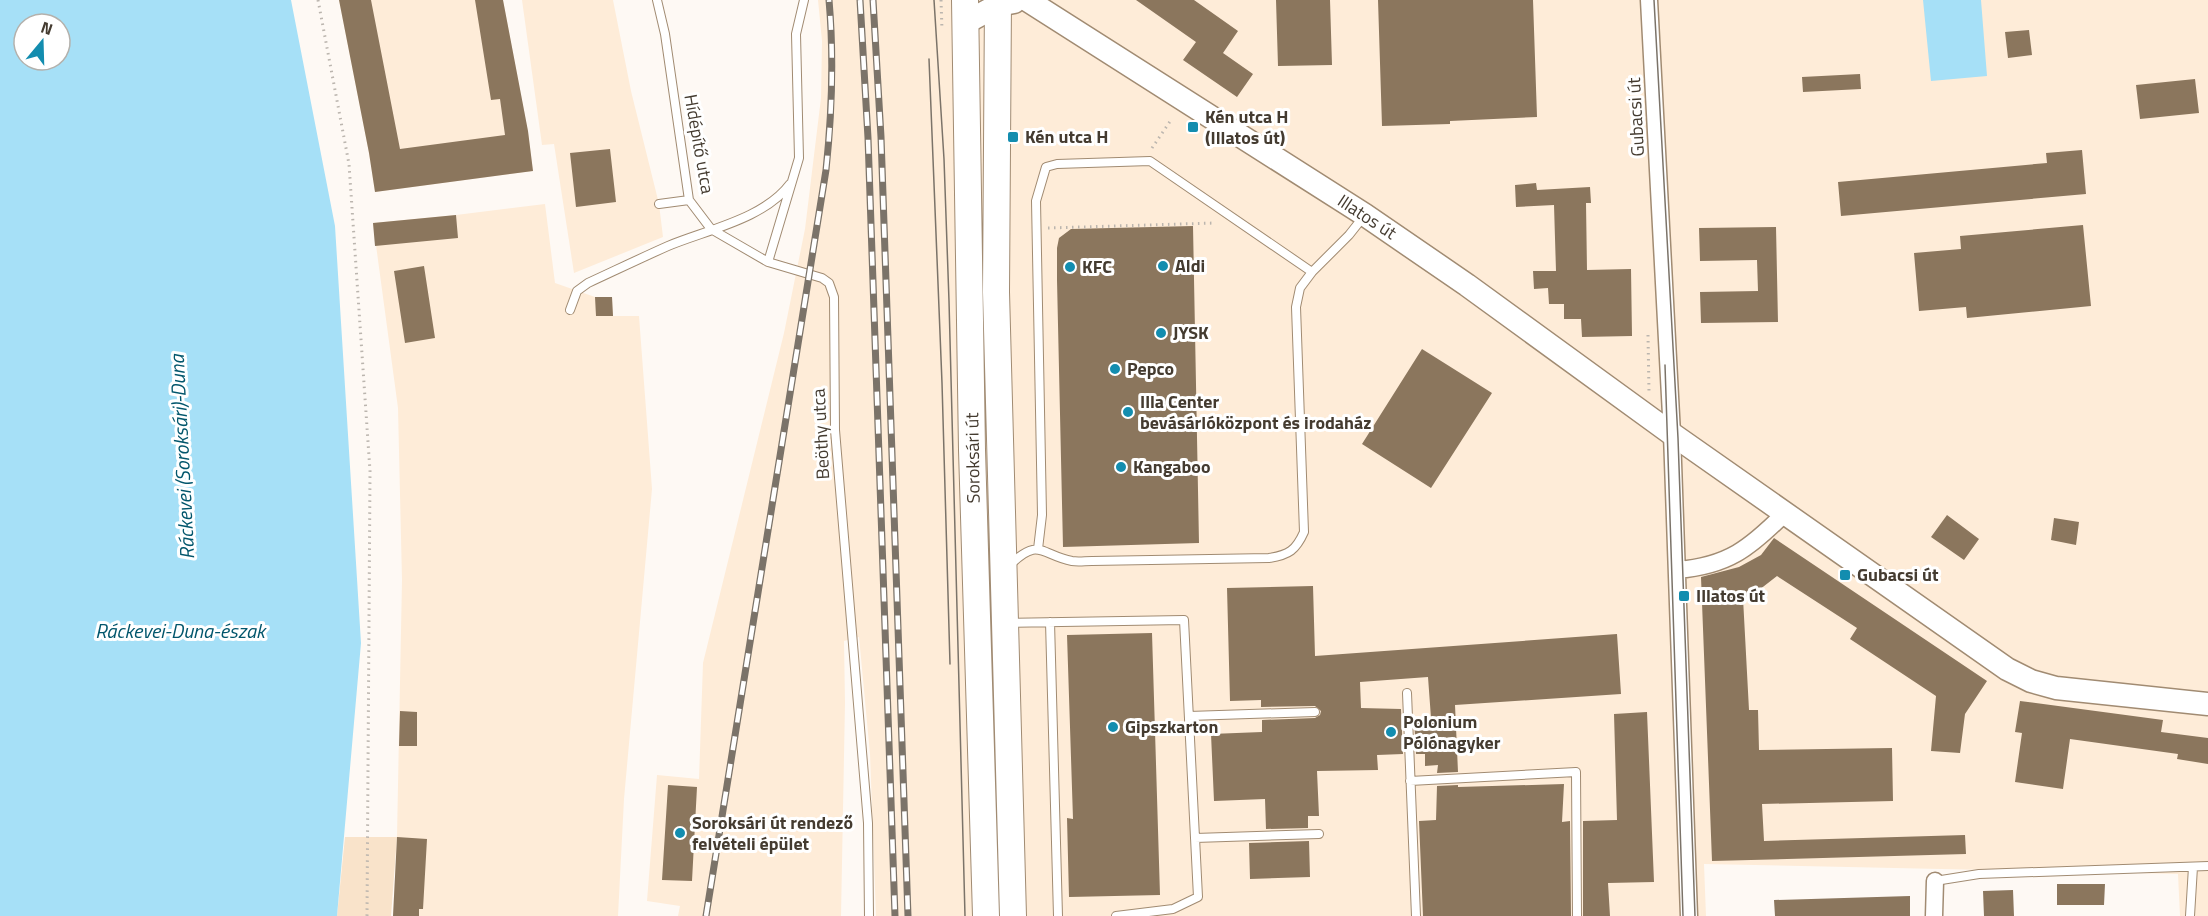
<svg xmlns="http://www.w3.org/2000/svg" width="2208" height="916" font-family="'Titillium Web',sans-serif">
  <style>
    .built { fill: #feecd8 }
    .green { fill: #f9e3ca }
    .water { fill: #a6e0f7; fill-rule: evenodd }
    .building { fill: #8b765d }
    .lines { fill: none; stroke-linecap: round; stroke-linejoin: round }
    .lane-casing { stroke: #a18b72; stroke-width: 10 }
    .street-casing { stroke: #a18b72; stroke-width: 19 }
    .secondary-casing { stroke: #a18b72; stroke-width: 25 }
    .primary-casing { stroke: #a18b72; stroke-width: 28 }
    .path { stroke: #bbb5ae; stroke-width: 3; stroke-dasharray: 1.5 4.5; stroke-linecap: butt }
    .lane { stroke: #fff; stroke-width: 8 }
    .street { stroke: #fff; stroke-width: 16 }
    .secondary { stroke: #fff; stroke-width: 22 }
    .primary { stroke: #fff; stroke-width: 26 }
    .tram { stroke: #7b7369; stroke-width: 1.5 }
    .rail-casing { stroke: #7b7369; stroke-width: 7 }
    .rail { stroke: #fff; stroke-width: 4.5; stroke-dasharray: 14; stroke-linecap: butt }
    .poi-dot { fill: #138daf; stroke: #fff; stroke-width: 2 }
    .labels { text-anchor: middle; stroke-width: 6; stroke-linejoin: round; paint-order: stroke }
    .poi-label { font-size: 18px; font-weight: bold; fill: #443b30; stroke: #fff; text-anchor: start }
    .street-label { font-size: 18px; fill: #443b30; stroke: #fff }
    .water-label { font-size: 20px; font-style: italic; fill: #02566c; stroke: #fff }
  </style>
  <rect width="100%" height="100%" fill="#fef9f4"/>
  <path class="built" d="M339 0H503L528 132 533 171 375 192 369 153Z
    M522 0H613L631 91 659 204 663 237 574 273 554 144 542 145Z
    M818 0H2208V916H2180L2178 874 1704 864 1706 916H876L870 754 859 637 844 641 845 703 841 916H678L680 906 647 901 657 775 699 779 703 663 784 333 805 229 821 98 822 41Z
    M545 204 555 283 595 297H612L613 316H639L652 489 624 799 618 916H393L397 837 402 580 398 408 373 223 456 215Z"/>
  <path class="green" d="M345 837H397L391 916H337Z"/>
  <path class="water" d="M0 0H291L335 226 361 643 337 916H0ZM24 24H60V60H24Z
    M1923 0H1981L1987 76 1931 81Z"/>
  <path class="building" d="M339 0H371L400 149 505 135 500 99 491 100 475 0H503L528 131 533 171 375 192 369 153Z
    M1136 0H1194L1238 31 1223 53 1253 74 1237 97 1183 60 1196 42Z
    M1276 0H1330L1332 65 1278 66Z
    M1378 0H1533L1537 117 1450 121V124L1382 126Z
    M2029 30 2032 55 2008 58 2005 32Z
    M1860 74 1861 89 1803 92 1802 77Z
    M2195 79 2199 113 2140 119 2136 85Z
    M610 149 616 202 576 207 570 153Z
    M2082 150 2086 194 1841 216 1838 182 2047 163 2046 153Z
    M1536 183 1537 190 1590 187 1591 203H1586L1587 270 1631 269 1632 336 1582 337 1581 319H1564V304H1549L1548 288 1534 289 1533 271H1556L1554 205 1516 207 1515 185Z
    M456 215 458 238 375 246 373 223Z
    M2083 225 2091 306 1967 318 1966 307 1919 311 1914 253 1961 249 1960 236Z
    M1193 226 1199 543 1063 547 1057 280V248L1059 238 1071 229Z
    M1776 227 1778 322 1701 323 1700 292 1758 291 1757 260 1700 261 1699 228Z
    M424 266 435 338 405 343 394 271Z
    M595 297H612L613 316H596Z
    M1422 349 1492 393 1431 488 1362 444Z
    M1947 515 1979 539 1964 560 1931 537Z
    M2054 518 2079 522 2076 545 2051 540Z
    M1774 538 1987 681 1965 714 1960 753 1931 751 1936 696 1850 639 1857 628 1777 576 1759 590 1743 598 1749 710H1758L1759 750 1892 748 1893 801 1762 804 1764 841 1965 835 1966 854 1712 861 1701 577 1739 567 1761 555Z
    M1313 586 1315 656 1617 634 1621 694 1455 705 1458 772 1437 773 1438 765 1425 766V754H1416L1414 718H1431L1428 677 1360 682 1361 708 1401 709 1403 754 1377 755 1378 770 1317 771 1319 816H1308V828L1266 829 1265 799 1214 801 1211 734 1262 732V720L1315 718 1320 715 1321 711 1315 706 1261 707V700L1230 701 1227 588Z
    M1152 633 1160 895 1069 897 1067 818 1073 819 1067 635Z
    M2020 701 2163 720 2161 732 2208 738V764L2177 759 2178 754 2070 739 2063 789 2015 782 2022 733 2015 732Z
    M400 711 417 712V746H399Z
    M1647 712 1654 882 1608 883 1610 916H1583V821L1617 820 1614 714Z
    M1564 784 1562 822 1570 821 1571 916H1423L1419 821 1436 820 1437 786 1458 785V787Z
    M668 785 697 787 692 881 662 880Z
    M397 837 427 839 423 909H419V916H393Z
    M1309 841 1310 877 1250 879 1249 843Z
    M2057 884H2105L2104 905H2057Z
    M2013 890 2014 916H1984L1983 891Z
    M1910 896V916H1775L1774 900Z"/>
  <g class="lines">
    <g class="lane-casing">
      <path id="lane" d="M657 0 665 34 689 200 711 229 768 262
        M804 0 796 34 799 158 768 262 822 278 829 283 834 297 835 430 868 823 869 916
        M659 204 689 200
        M570 310 577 291 588 283C614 271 641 258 668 246 706 230 764 219 790 184
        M1038 549 1042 515 1036 201 1046 167 1057 164 1150 161 1312 272
        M1009 566C1039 536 1041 555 1072 561 1078 562 1085 561 1092 561L1269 558C1289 555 1296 550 1304 532L1296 307 1300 288 1312 272 1349 235 1364 216
        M1050 622 1058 916
        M1007 623 1184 620 1198 897 1173 909 1116 916
        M1407 693 1416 916
        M1189 716 1315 712
        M1410 781 1576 772 1577 916
        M1195 838 1319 834
        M1935 881 1979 874 2208 866
        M2190 916 2193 867"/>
    </g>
    <g class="street-casing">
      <path id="street" d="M1649 0 1672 434 1689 916
        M1677 570C1728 566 1750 548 1785 513
        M1934 916 1935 881"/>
    </g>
    <g class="secondary-casing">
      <path id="secondary" d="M1027 0 1365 215 1467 285 1672 434 2007 669 2031 681 2056 688 2208 704
        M965 23 998 5 1014 2"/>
    </g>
    <g class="primary-casing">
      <path id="primary" d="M965 0 972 450 986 916
        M998 0 996 292 1013 916"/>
    </g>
    <path class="path" d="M318 0 349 164 370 471 367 916
      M941 0 942 30
      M1152 148 1171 120
      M1048 228 1215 223
      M1648 335 1649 392"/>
    <use href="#lane" class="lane"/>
    <use href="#street" class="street"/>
    <use href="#secondary" class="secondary"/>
    <use href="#primary" class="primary"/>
    <path class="tram" d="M934 0 944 159 949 301 965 916
      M1654 0 1678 438 1695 916
      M929 59 942 383 950 664
      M1665 365 1683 916"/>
    <g class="rail-casing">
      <path id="rail" d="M860 0 868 138 895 916
        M873 0 881 137 908 916
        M706 916 826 170C832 113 834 57 829 0"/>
    </g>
    <use href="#rail" class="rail"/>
  </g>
  <g class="poi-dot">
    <rect x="1187" y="121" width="12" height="12" rx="3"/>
    <rect x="1007" y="131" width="12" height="12" rx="3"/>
    <circle cx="1163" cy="266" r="6"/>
    <circle cx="1070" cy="267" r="6"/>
    <circle cx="1161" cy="333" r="6"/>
    <circle cx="1115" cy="369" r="6"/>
    <circle cx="1128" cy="412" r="6"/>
    <circle cx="1121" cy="467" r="6"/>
    <rect x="1839" y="569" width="12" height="12" rx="3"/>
    <rect x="1678" y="590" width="12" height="12" rx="3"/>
    <circle cx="1113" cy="727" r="6"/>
    <circle cx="1391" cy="732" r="6"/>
    <circle cx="680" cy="833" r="6"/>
  </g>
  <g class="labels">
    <g class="poi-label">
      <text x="1205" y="123">Kén utca H<tspan x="1205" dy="21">(Illatos út)</tspan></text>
      <text x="1025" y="143">Kén utca H</text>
      <text x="1175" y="272">Aldi</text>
      <text x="1082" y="273">KFC</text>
      <text x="1173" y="339">JYSK</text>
      <text x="1127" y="375">Pepco</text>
      <text x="1140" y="408">Illa Center<tspan x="1140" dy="21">bevásárlóközpont és irodaház</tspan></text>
      <text x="1133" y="473">Kangaboo</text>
      <text x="1857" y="581">Gubacsi út</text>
      <text x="1696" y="602">Illatos út</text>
      <text x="1403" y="728">Polonium<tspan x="1403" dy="21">Pólónagyker</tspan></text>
      <text x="1125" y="733">Gipszkarton</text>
      <text x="692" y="829">Soroksári út rendező<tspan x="692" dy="21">felvételi épület</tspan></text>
    </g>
    <g class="street-label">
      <text transform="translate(1636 117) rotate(-93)" y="6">Gubacsi út</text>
      <text transform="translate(699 144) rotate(80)" y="6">Hídépítő utca</text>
      <text transform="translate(1367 217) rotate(33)" y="6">Illatos út</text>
      <text transform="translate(821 434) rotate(-93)" y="6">Beöthy utca</text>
      <text transform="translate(973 458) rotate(-91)" y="6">Soroksári út</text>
    </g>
    <g class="water-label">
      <text transform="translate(182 457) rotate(-93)" y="7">Ráckevei (Soroksári)-Duna</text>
      <text x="180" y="638">Ráckevei-Duna-észak</text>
    </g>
  </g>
  <g transform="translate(42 42) rotate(19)"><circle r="28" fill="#ffffff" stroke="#b4b1ac" stroke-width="1.5"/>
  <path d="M0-4.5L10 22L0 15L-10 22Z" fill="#138daf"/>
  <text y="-9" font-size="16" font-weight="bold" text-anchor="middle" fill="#443b30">N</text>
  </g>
</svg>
